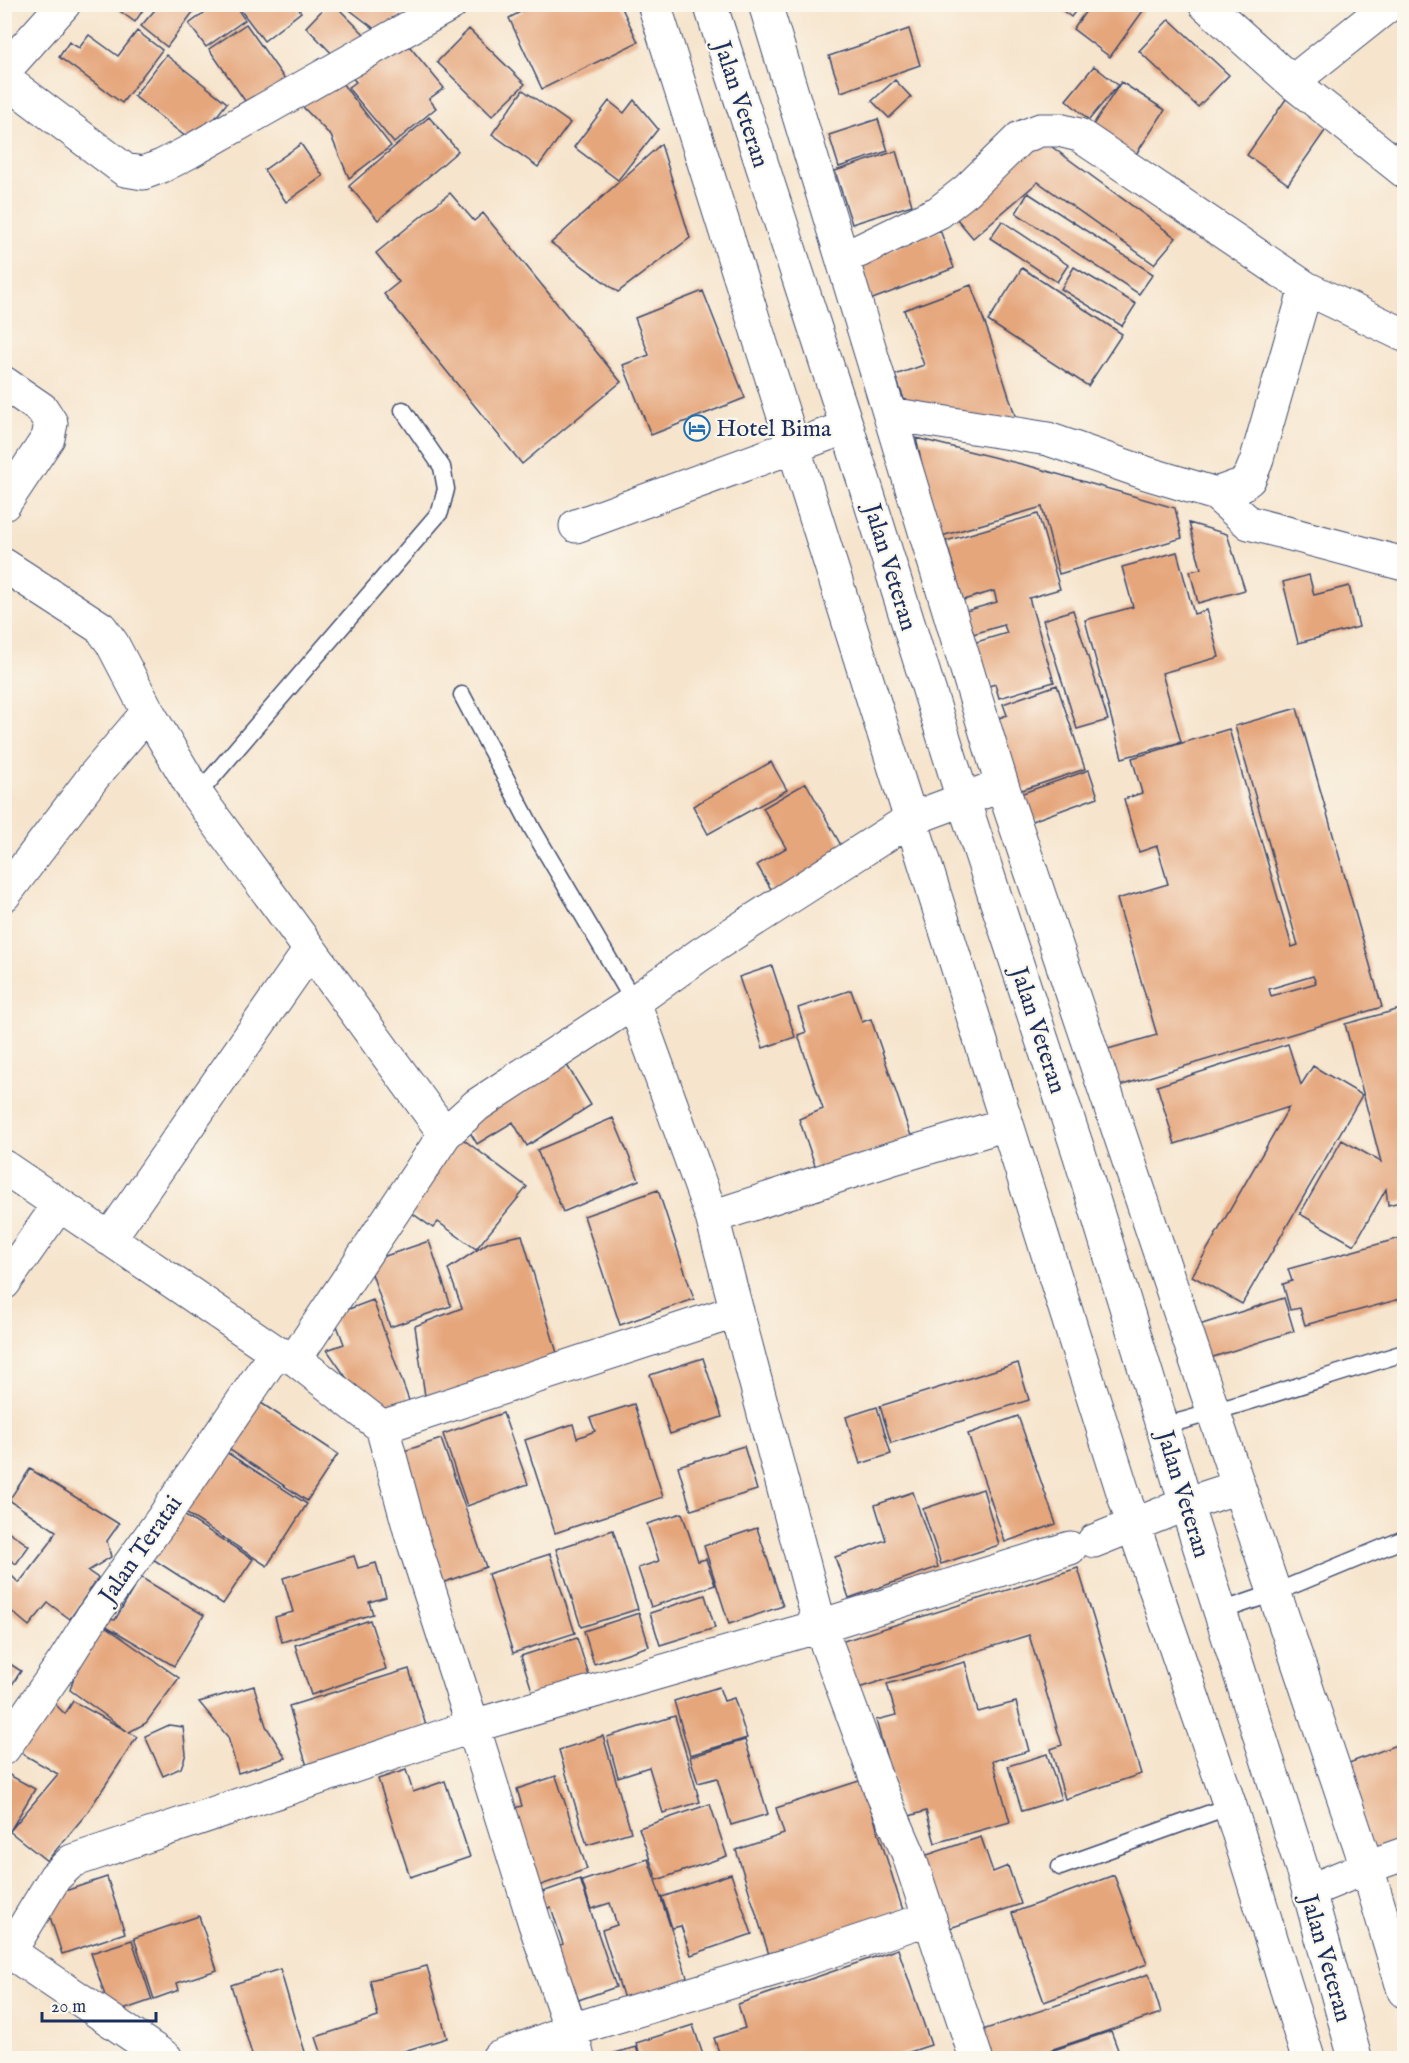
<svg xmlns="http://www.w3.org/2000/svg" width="1409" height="2063" font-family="'IM FELL English',serif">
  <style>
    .building { fill: #e5a67c; fill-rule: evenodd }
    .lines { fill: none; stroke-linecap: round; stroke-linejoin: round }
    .service-casing { stroke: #3c4a6e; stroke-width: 19 }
    .minor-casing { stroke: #3c4a6e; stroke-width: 35 }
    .secondary-casing { stroke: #3c4a6e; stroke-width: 35 }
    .service { stroke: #fff; stroke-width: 16 }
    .minor { stroke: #fff; stroke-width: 33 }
    .secondary { stroke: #fff; stroke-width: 33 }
    .labels { text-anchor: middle; stroke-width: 4.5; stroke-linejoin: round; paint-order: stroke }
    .street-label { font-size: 24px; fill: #1b2f5e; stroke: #fbf7ec }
    .poi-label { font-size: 24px; fill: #1b2f5e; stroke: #fbf7ec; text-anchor: start }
  </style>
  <rect width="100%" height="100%" fill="#fbf7ec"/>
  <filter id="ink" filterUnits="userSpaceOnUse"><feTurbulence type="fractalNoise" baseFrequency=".0167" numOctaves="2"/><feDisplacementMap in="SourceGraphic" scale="12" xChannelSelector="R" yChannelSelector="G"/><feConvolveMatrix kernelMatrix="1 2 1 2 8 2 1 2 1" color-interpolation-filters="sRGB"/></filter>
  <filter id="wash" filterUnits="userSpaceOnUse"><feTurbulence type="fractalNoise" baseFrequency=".008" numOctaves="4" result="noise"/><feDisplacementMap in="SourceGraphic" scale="24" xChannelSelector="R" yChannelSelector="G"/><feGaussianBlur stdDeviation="1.35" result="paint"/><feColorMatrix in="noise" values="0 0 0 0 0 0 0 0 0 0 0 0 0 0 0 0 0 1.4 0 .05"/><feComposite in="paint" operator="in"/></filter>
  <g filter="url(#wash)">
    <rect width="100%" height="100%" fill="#f6e4cc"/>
    <g id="blocks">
      <path class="building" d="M110 4H147L135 22Z
        M160 4H199L167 47 141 26Z
        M216 4H234L245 20 206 47 189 24Z
        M236 4H295L301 12 264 41Z
        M328 4H334L368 38 342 64 306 27Z
        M342 4H408L384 36Z
        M524 4H620L638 42 542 89 509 18 526 9Z
        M1054 4H1081L1071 17Z
        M1091 4H1148L1110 57 1073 29Z
        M1169 19 1229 75 1198 107 1139 51Z
        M246 24 289 85 252 111 209 49Z
        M469 29 525 84 492 116 437 62Z
        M909 29 920 65 841 92 829 56Z
        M137 31 162 50 122 103 59 57 69 42 79 48 89 35 118 56Z
        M405 41 444 88 429 99 436 108 394 143 348 88 356 82 349 74Z
        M166 55 227 103 195 144 134 96Z
        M1094 66 1118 85 1089 120 1066 100Z
        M338 78 391 146 349 178 331 136 302 106Z
        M895 80 911 97 889 118 872 101Z
        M1121 82 1165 110 1129 165 1085 137Z
        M523 90 570 123 538 167 492 134Z
        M1286 99 1327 128 1288 184 1247 155Z
        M634 100 658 129 618 180 574 147 609 101 624 113Z
        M429 117 458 151 378 220 349 186Z
        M878 119 888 151 839 167 829 135Z
        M1037 136 1176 238 1154 264 1038 182 973 238 951 212Z
        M301 144 323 176 286 202 264 170Z
        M661 144 690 238 618 292 551 243Z
        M896 151 912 205 852 224 835 171Z
        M450 193 474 221 483 213 621 382 522 464 384 294 399 282 376 253Z
        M1028 193 1153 274 1139 294 1016 213Z
        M1002 221 1068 265 1057 282 990 238Z
        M940 230 954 268 870 300 856 262Z
        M1074 267 1136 304 1122 326 1061 289Z
        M1022 268 1122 334 1088 386 988 321Z
        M971 285 991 340 1020 431 910 415 895 375 924 365 904 310Z
        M703 291 745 398 651 435 623 365 649 355 635 318Z
        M916 438 1033 467 1175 508 1182 538 1059 574 1042 507 938 537Z
        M1038 514 1060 589 1029 598 1054 682 999 698 995 684 986 687 973 643 1007 633 1004 625 973 634 966 611 997 602 994 591 963 600 946 541Z
        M1189 523 1227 534 1245 590 1198 603 1190 571 1201 569Z
        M1177 552 1194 614 1207 610 1219 657 1162 673 1181 742 1122 758 1085 620 1133 607 1122 567Z
        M1309 575 1314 595 1349 586 1359 627 1298 643 1283 582Z
        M1073 610 1108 720 1077 729 1043 620Z
        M1057 685 1085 769 1019 791 991 721 1007 715 1003 704Z
        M1297 708 1382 1007 1119 1086 1108 1049 1157 1035 1117 899 1168 884 1157 846 1139 852 1124 799 1142 793 1132 758 1229 729 1292 947 1298 945 1235 726ZM1313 976 1316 983 1271 996 1269 989Z
        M771 762 787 790 708 834 693 806Z
        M1089 770 1098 797 1029 822 1020 794Z
        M806 783 847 856 775 896 757 865 786 848 763 808Z
        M772 966 795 1037 763 1048 739 977Z
        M851 990 862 1022 871 1019 912 1139 817 1171 799 1119 823 1109 798 1035 806 1032 798 1008Z
        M1404 1008V1201L1388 1205 1386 1189 1354 1245 1300 1214 1342 1140 1381 1162 1345 1024Z
        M1288 1044 1301 1085 1313 1066 1362 1095 1242 1304 1192 1276 1289 1107 1175 1144 1157 1086Z
        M565 1062 591 1105 527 1146 513 1122 477 1144 465 1124Z
        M613 1118 639 1180 563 1212 537 1150Z
        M456 1134 527 1187 476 1249 438 1222 433 1228 402 1206Z
        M658 1190 694 1299 620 1325 584 1216Z
        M522 1235 560 1363 427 1410 415 1326 462 1308 448 1269 489 1242Z
        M1404 1237V1298L1305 1325 1300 1308 1290 1310 1283 1284 1292 1281 1288 1269Z
        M429 1241 451 1306 390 1327 368 1262Z
        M1284 1298 1294 1331 1207 1359 1196 1326Z
        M373 1300 411 1406 375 1419 327 1350 344 1344 333 1315Z
        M703 1358 722 1417 670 1434 650 1375Z
        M1018 1363 1029 1400 891 1443 880 1406Z
        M249 1395 338 1454 307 1501 218 1442Z
        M634 1404 663 1497 555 1533 525 1440 573 1424 577 1438 595 1431 590 1418Z
        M877 1407 891 1454 860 1464 846 1417Z
        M503 1413 528 1484 467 1506 443 1434Z
        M1018 1416 1056 1524 1005 1542 968 1434Z
        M441 1439 486 1567 431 1587 392 1455Z
        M744 1446 757 1490 691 1510 678 1466Z
        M226 1452 307 1504 267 1566 175 1506Z
        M30 1469 119 1524 107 1541 111 1557 88 1571 98 1578 70 1619 48 1603 29 1626 4 1605V1568L19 1583 50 1543 56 1531 9 1500Z
        M983 1489 999 1545 941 1564 923 1509Z
        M913 1492 938 1567 849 1598 835 1557 886 1540 875 1505Z
        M682 1513 698 1561 706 1559 715 1585 651 1607 638 1568 659 1561 647 1524Z
        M182 1514 253 1559 223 1604 145 1554Z
        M4 1528 29 1546 16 1564 4 1555Z
        M757 1528 783 1606 729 1624 704 1546Z
        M613 1530 638 1609 581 1627 556 1549Z
        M550 1554 575 1633 513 1653 488 1574Z
        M354 1556 358 1568 376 1563 386 1597 369 1602 373 1614 282 1642 275 1617 293 1612 283 1578Z
        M1078 1568 1141 1774 1065 1799 1051 1749 1062 1745 1029 1635 852 1690 837 1643Z
        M140 1577 204 1615 174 1666 96 1620 179 1678 146 1723 129 1732 137 1737 87 1813 47 1861 4 1827V1772L35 1789 10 1831 58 1774 21 1753 51 1700 65 1714 73 1701 127 1731 70 1690 92 1617 115 1620Z
        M705 1595 715 1628 660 1645 650 1613Z
        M639 1613 649 1646 594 1664 584 1631Z
        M370 1620 386 1669 311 1695 295 1645Z
        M577 1638 591 1682 535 1700 521 1656Z
        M4 1660 21 1671 4 1697Z
        M965 1662 978 1712 1016 1702 1029 1751 993 1761 1010 1822 935 1843 926 1811 903 1818 876 1720 896 1715 887 1684Z
        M409 1669 429 1736 309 1773 289 1706Z
        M254 1686 266 1726 286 1758 238 1773 228 1737 199 1702Z
        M719 1687 724 1701 734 1698 747 1738 690 1755 674 1701Z
        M675 1716 700 1802 663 1813 649 1767 618 1777 607 1737Z
        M169 1725 183 1727 186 1754 181 1768 163 1776 145 1736Z
        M603 1736 631 1832 587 1845 559 1750Z
        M745 1740 768 1814 731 1825 717 1778 698 1783 690 1757Z
        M1404 1742V1838L1368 1852 1336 1768Z
        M1047 1754 1061 1799 1022 1811 1008 1766Z
        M406 1770 413 1792 445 1781 470 1857 410 1877 378 1779Z
        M556 1776 587 1869 527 1890 514 1808 522 1806 517 1789Z
        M862 1780 906 1920 772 1964 736 1850 784 1834 776 1808Z
        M710 1804 727 1856 657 1880 639 1828Z
        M981 1837 993 1872 1008 1866 1021 1904 938 1932 915 1859Z
        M648 1859 689 1983 626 2005 602 1930 617 1925 610 1903 591 1909 582 1881Z
        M731 1874 752 1934 691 1955 681 1926 672 1928 662 1897Z
        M1114 1875 1147 1964 1044 2002 1012 1913Z
        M107 1877 125 1933 62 1954 44 1898Z
        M580 1879 616 1987 564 2005 546 1950 563 1944 551 1907 533 1914 528 1897Z
        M199 1916 217 1970 177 1983 179 1990 154 1999 134 1938Z
        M132 1940 152 2000 111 2014 91 1953Z
        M898 1949 931 2045 891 2058H721L714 2038 745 2028 738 2004Z
        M427 1966 447 2038 381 2058H323L316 2037 378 2017 370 1980Z
        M280 1969 294 2017 307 2058H253L231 1985Z
        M1149 1974 1161 2013 1026 2058H980L971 2034Z
        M693 2025 704 2058H641L636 2043Z
        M1111 2031 1121 2058H1030Z
        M636 2047 640 2058H598Z"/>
    </g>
  </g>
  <g filter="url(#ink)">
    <use href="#blocks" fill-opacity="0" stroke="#3c4a6e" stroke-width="1.5"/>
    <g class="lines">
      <g class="service-casing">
        <path id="service" d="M462 695 533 830 634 1002
          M197 795 440 512 446 489 442 467 403 410
          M1163 1426C1244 1405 1324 1377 1404 1353
          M1221 1611 1274 1593 1404 1539
          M1060 1867 1230 1806"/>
      </g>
      <g class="minor-casing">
        <path id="minor" d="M654 4 1133 1524 1230 1806 1308 2058
          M765 4 1002 785 1367 1867 1404 1991
          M1205 4 1292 82 1390 4
          M4 71 64 4
          M4 79 125 170 143 173 162 166 189 152 451 4
          M1292 82 1404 171
          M842 257 859 251 939 212 967 190 1020 138 1040 130H1059L1079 135 1306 288 1404 335
          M4 383 42 409 51 423 48 438 4 504
          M890 414 1048 439 1146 473 1216 494 1241 485 1249 479 1256 462 1306 288
          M1216 494 1249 523 1404 564
          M576 526 847 427
          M4 565 101 628 112 643 148 712 94 776 4 895
          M148 712 197 795 445 1134
          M634 1002 712 1217 820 1626 879 1786 908 1853 976 2058
          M4 1167 276 1352 295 1359 382 1427 411 1534 473 1726 820 1626 1070 1548
          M712 1217 887 1160 1007 1124
          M109 1239 310 950
          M4 1283 59 1205
          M295 1359 445 1134 477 1105 634 1002 701 954 911 819 1002 785
          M382 1427 737 1311
          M1094 1541 1186 1504 1238 1487
          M4 1748 63 1663 92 1617 161 1521 276 1352
          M1309 1891 1367 1867 1404 1854
          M4 1948 166 2058
          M10 1951 55 1877 72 1861 473 1726 535 1924 571 2030 578 2058
          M498 2058 571 2030 788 1965 930 1918"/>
      </g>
      <g class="secondary-casing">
        <path id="secondary" d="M710 4 847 427 963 799 1080 1156 1186 1504 1309 1891 1355 2058"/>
      </g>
      <use href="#service" class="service"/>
      <use href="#minor" class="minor"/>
      <use href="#secondary" class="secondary"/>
    </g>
  </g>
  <defs>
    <g id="hotel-ring" transform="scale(1.35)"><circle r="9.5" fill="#fbf7ec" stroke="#1f6fb2" stroke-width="1.5"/><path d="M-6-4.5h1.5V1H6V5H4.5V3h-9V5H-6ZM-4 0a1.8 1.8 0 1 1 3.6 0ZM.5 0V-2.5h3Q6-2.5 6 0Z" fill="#1f6fb2"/></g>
  </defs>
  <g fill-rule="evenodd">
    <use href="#hotel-ring" x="697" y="428"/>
  </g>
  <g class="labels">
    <g class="street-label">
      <text transform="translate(742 104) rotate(72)" y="8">Jalan Veteran</text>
      <text transform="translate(891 567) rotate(73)" y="8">Jalan Veteran</text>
      <text transform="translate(1039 1030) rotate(72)" y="8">Jalan Veteran</text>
      <text transform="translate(1184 1494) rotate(73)" y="8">Jalan Veteran</text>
      <text transform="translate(140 1549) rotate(-55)" y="8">Jalan Teratai</text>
      <text transform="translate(1327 1958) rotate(74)" y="8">Jalan Veteran</text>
    </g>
    <g class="poi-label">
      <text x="716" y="436">Hotel Bima</text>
    </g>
  </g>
  <rect width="1409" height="2063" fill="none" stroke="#fbf7ec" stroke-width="24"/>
  <path d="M42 2012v9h114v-9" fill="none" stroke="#1b2f5e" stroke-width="3"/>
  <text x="51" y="2012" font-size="18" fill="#1b2f5e" stroke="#fbf7ec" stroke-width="4.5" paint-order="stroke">20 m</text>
</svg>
